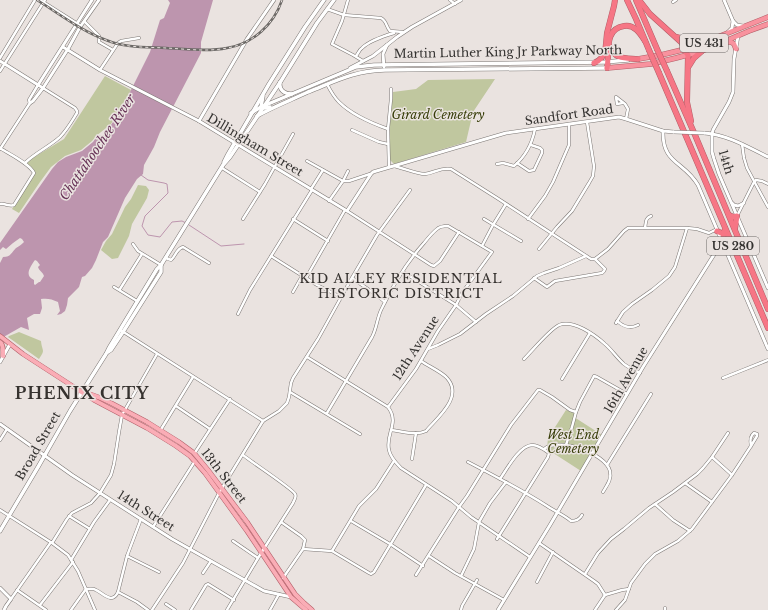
<svg xmlns="http://www.w3.org/2000/svg" width="768" height="610" font-family="'Libre Baskerville',serif">
	<style>
		.green { fill: #c0c79f }
		.water { fill: #bd95ae; fill-rule: evenodd }
		.lines { fill: none; stroke-linecap: round; stroke-linejoin: round }
		.stream { stroke: #bd95ae; stroke-width: 1 }
		.minor-casing { stroke: #7c7774; stroke-width: 3.5 }
		.tertiary-casing { stroke: #7c7774; stroke-width: 4 }
		.secondary-casing { stroke: #7c7774; stroke-width: 4.5 }
		.primary-casing { stroke: #b25e67; stroke-width: 5 }
		.trunk-casing { stroke: #b25e67; stroke-width: 5.5 }
		.motorway-casing { stroke: #b25e67; stroke-width: 6 }
		.minor { stroke: #fff; stroke-width: 2.5 }
		.tertiary { stroke: #fff; stroke-width: 3 }
		.secondary { stroke: #fff; stroke-width: 3.5 }
		.primary { stroke: #faadb6; stroke-width: 4 }
		.trunk { stroke: #f8929e; stroke-width: 4.5 }
		.motorway { stroke: #f67685; stroke-width: 5 }
		.rail-casing { stroke: #6b6865; stroke-width: 2.5 }
		.rail { stroke: #eae3e0; stroke-width: 1; stroke-dasharray: 3; stroke-linecap: butt }
		.tertiary-bridge-casing { stroke: #7c7774; stroke-width: 4; stroke-linecap: butt }
		.motorway-bridge-casing { stroke: #b25e67; stroke-width: 6; stroke-linecap: butt }
		.tertiary-bridge { stroke: #fff; stroke-width: 3 }
		.motorway-bridge { stroke: #f67685; stroke-width: 5 }
		.labels { text-anchor: middle; stroke-width: 3; stroke-linejoin: round; paint-order: stroke }
		.shield { fill: #eae3e0; stroke: #6b6765; stroke-width: 1 }
		.shield-label { font-size: 11px; font-weight: bold; fill: #343230 }
		.street-label { font-size: 12px; fill: #343230; stroke: #eae3e0 }
		.park-label { font-size: 12px; font-style: italic; fill: #363c07; stroke: #eae3e0 }
		.water-label { font-size: 13px; font-style: italic; fill: #683458; stroke: #eae3e0 }
		.neighbourhood-label { font-size: 13px; letter-spacing: 1px; fill: #36322f; stroke: #eae3e0 }
		.district-label { font-size: 16px; font-weight: bold; letter-spacing: 1px; fill: #36322f; stroke: #eae3e0 }
	</style>
	<rect width="100%" height="100%" fill="#eae3e0"/>
	<g class="green">
		<polygon points="105,76 131,90 111,124 96,136 92,141 81,150 65,156 51,167 40,182 19,213 12,209 35,173 26,162 64,139"/>
		<polygon points="495,79 473,112 466,142 394,164 390,160 389,143 390,123 393,92 416,89 428,80"/>
		<polygon points="138,185 146,186 149,190 147,198 132,224 129,236 118,258 112,259 101,250 106,241 112,234 125,207 131,199"/>
		<path d="M 19,332 L 41,341 C 42,352 46,349 39,359 L 8,337 L 9,336 Z"/>
		<polygon points="566,410 575,413 574,417 602,435 581,471 547,449 548,438"/>
	</g>
	<path class="water" d="M 168,0 L 213,0 L 201,42 L 201,53 L 160,132 L 154,147 L 144,165 L 143,174 L 137,179 L 125,198 L 108,237 L 103,242 L 96,260 L 92,268 L 85,276 L 82,277 L 79,287 L 68,298 L 67,305 L 65,311 L 61,314 L 57,315 L 60,311 L 58,302 C 52,299 47,298 41,299 L 42,308 L 40,314 L 34,314 L 27,318 L 29,330 L 21,327 L 0,339 L 0,263 L 3,257 C 11,257 11,253 16,248 C 19,246 21,245 24,242 L 22,239 L 20,238 L 13,243 L 6,249 L 3,247 L 0,250 L 0,243 L 52,169 L 58,162 L 66,157 L 82,151 L 93,142 L 98,135 L 101,136 L 108,134 L 110,131 L 111,125 L 122,108 L 150,52 L 160,20 L 164,18 L 170,3 ZM 35,260 L 37,261 L 40,265 L 38,267 C 39,271 43,272 44,276 L 40,282 L 39,282 L 35,285 L 34,284 L 34,280 C 24,276 30,267 35,260 Z"/>
	<g class="lines">
		<g class="stream">
			<polyline points="141,175 148,180 164,183 167,184 168,193 145,216 142,226 148,235 160,237 172,222 182,221 186,223"/>
			<polyline points="189,225 221,246 244,244"/>
		</g>
		<defs>
			<g id="minor">
				<polyline points="40,0 81,26"/>
				<polyline points="348,0 342,21 332,44 353,55 363,61"/>
				<polyline points="450,0 455,4"/>
				<polyline points="673,2 676,0"/>
				<path d="M 327,9 L 344,15 L 381,18 C 387,21 386,27 390,31 L 403,32"/>
				<polyline points="85,22 99,36 99,42 113,50"/>
				<path d="M 356,56 C 358,54 359,50 362,48 C 369,41 384,36 394,33"/>
				<polyline points="0,58 35,0"/>
				<path d="M 100,70 L 118,43 L 121,41 C 127,40 133,39 139,38"/>
				<polyline points="0,71 45,0"/>
				<path d="M 327,84 C 330,90 334,97 339,102 C 352,115 371,123 388,129"/>
				<polyline points="623,103 617,104 616,97 625,104 628,109 626,119"/>
				<polyline points="352,130 379,142 388,144"/>
				<polyline points="742,144 744,158 747,168 768,207"/>
				<path d="M 0,148 C 9,154 29,163 34,173 L 14,205 C 9,207 5,203 0,204"/>
				<polyline points="0,149 30,103 29,100 38,85"/>
				<polyline points="307,161 343,181 349,181 370,174"/>
				<path d="M 25,163 C 35,153 49,147 60,137 C 67,130 72,121 77,113 L 77,111 L 75,108 L 43,88"/>
				<polyline points="517,163 529,171 534,170 542,153 542,150 540,148 531,145"/>
				<path d="M 497,164 L 503,163 L 514,166 C 526,156 532,144 535,129"/>
				<path d="M 394,166 C 403,168 417,174 425,174 C 435,173 440,167 451,169 L 497,198 L 591,259 L 595,259 L 608,249 L 624,231 L 628,228 L 687,228 L 697,229 L 709,233 L 717,229"/>
				<polyline points="389,167 388,129 391,99 391,89"/>
				<polyline points="222,168 260,192"/>
				<polyline points="311,189 323,170"/>
				<polyline points="329,201 343,181 348,171"/>
				<polyline points="347,211 431,265 434,266 440,261 459,232"/>
				<polyline points="737,216 754,182 756,180 762,181 768,184"/>
				<polyline points="243,219 265,184 293,134"/>
				<polyline points="293,219 328,241"/>
				<polyline points="484,219 521,241"/>
				<polyline points="528,219 545,196 553,182 569,145 569,124"/>
				<path d="M 645,228 C 646,223 645,218 651,216"/>
				<polyline points="133,244 138,251 161,265"/>
				<polyline points="482,246 493,225 506,204"/>
				<polyline points="539,249 557,227 572,211 589,183 593,176 594,166 587,122"/>
				<polyline points="271,256 317,285 341,297"/>
				<path d="M 166,258 L 171,260 C 176,256 176,249 183,247 L 209,263"/>
				<polyline points="403,272 456,305 476,322"/>
				<polyline points="306,278 345,210"/>
				<polyline points="352,278 375,294 385,302"/>
				<polyline points="534,278 547,287 555,281 602,273 604,271 605,269 595,259"/>
				<polyline points="114,287 137,301"/>
				<polyline points="120,289 142,254"/>
				<polyline points="293,292 302,276"/>
				<polyline points="238,314 250,290 312,190"/>
				<path d="M 617,321 C 624,327 630,329 638,325"/>
				<polyline points="616,323 623,312 632,304 652,290 669,276 675,267 687,228"/>
				<polyline points="122,331 263,421"/>
				<polyline points="428,349 438,345 460,334 486,314 513,296 537,276 544,273 559,268 586,256"/>
				<path d="M 307,357 L 388,407 C 400,423 385,434 389,450 C 390,457 396,463 401,468 L 452,501 L 471,517 L 530,557"/>
				<path d="M 524,359 C 533,350 549,330 559,325 C 573,319 595,335 605,344 C 612,350 617,358 624,364 C 629,368 634,370 640,373"/>
				<polyline points="723,378 768,360"/>
				<polyline points="562,379 590,333"/>
				<polyline points="290,392 360,434"/>
				<polyline points="176,406 210,429"/>
				<path d="M 327,413 L 372,337 C 377,328 377,317 382,308 C 393,285 407,262 424,243 C 428,238 432,233 437,229 C 440,226 444,226 448,226 L 492,252 L 462,293 L 456,305 L 438,331 L 416,369 L 388,407"/>
				<path d="M 391,430 C 402,431 416,436 426,431 C 437,418 464,397 447,378 C 442,372 428,366 421,361"/>
				<polyline points="160,431 193,377"/>
				<path d="M 754,433 L 757,434 L 757,436 L 751,446 C 750,441 750,436 754,433 Z"/>
				<polyline points="0,440 7,429"/>
				<polyline points="566,445 572,427 576,412 580,402 593,378 594,376 597,377 627,394"/>
				<path d="M 544,449 C 559,437 605,453 610,471 C 612,479 607,485 603,492"/>
				<polyline points="194,454 230,399"/>
				<polyline points="712,457 732,475"/>
				<polyline points="412,459 416,433"/>
				<path d="M 468,462 C 495,476 522,490 547,506 C 556,512 564,515 571,521 C 576,521 580,519 582,515"/>
				<polyline points="607,465 651,394"/>
				<polyline points="685,483 712,502"/>
				<polyline points="655,504 673,520 690,531"/>
				<polyline points="0,510 52,543 68,555 78,571 95,610"/>
				<polyline points="69,516 90,529"/>
				<polyline points="351,521 390,544 423,566"/>
				<polyline points="281,522 301,536 305,540 303,549 283,578"/>
				<polyline points="153,527 195,461"/>
				<path d="M 497,539 L 548,457 L 549,453 C 545,450 538,445 532,445 C 519,446 507,469 500,479"/>
				<polyline points="233,541 258,558"/>
				<polyline points="52,543 67,519 72,513 91,503 100,493 111,475 114,464 119,432 122,415 157,354"/>
				<polyline points="539,543 594,581 598,584 605,595"/>
				<polyline points="303,549 332,551 369,573 371,574 374,572 426,485"/>
				<polyline points="332,551 359,506 376,489 394,461"/>
				<polyline points="127,556 159,572"/>
				<polyline points="429,556 455,573 504,600"/>
				<polyline points="71,560 94,522 110,500"/>
				<polyline points="203,573 211,561"/>
				<polyline points="585,574 598,553 611,539 624,529 649,508 673,492 697,474 703,468 712,457 728,433"/>
				<polyline points="416,575 459,507 467,496 511,425 538,390 540,390 552,397 570,410 576,412"/>
				<polyline points="461,576 474,549 479,522 490,503 506,482"/>
				<polyline points="537,582 553,552"/>
				<polyline points="17,590 46,610"/>
				<polyline points="118,592 137,602 148,610"/>
				<polyline points="605,595 622,590 629,589"/>
				<polyline points="11,599 51,542"/>
				<polyline points="166,604 175,610"/>
				<polyline points="40,605 73,562"/>
				<path d="M 71,610 L 86,589 C 89,589 93,588 96,590 C 103,593 112,605 118,592 L 127,556 L 141,519"/>
				<polyline points="152,610 183,563 219,493 263,421 279,411 287,403 289,397 291,383 293,378 318,339 349,283 377,235 410,190"/>
				<polyline points="191,610 206,585 208,584 234,600"/>
				<path d="M 227,610 L 258,558 L 293,503 C 294,500 297,497 295,494 C 293,489 250,461 243,455"/>
				<polyline points="270,610 279,594"/>
				<polyline points="461,610 462,606 477,580"/>
				<polyline points="595,610 605,595"/>
				<polyline points="616,610 625,600 631,583 645,564 655,554 678,541 692,529 732,475 751,446"/>
				<polyline points="665,610 665,608"/>
			</g>
			<g id="tertiary">
				<polyline points="724,0 733,21 737,25 743,26"/>
				<polyline points="728,32 732,28 733,21"/>
				<polyline points="738,36 734,59 733,92 729,102 713,130 712,134 712,152 714,159 719,174 768,288"/>
				<polyline points="63,47 100,70 199,121 347,211 371,174 373,172 506,133 619,117 626,119 663,131 674,132"/>
				<polyline points="0,61 43,88"/>
				<polyline points="384,67 383,54 387,45"/>
				<polyline points="350,68 373,56 397,37 412,27 461,0"/>
				<polyline points="38,85 92,0"/>
				<polyline points="30,103 33,101 43,88 68,49 80,27 99,0"/>
				<polyline points="199,121 247,39 274,0"/>
				<path d="M 663,131 C 662,164 684,161 698,185 L 768,349"/>
				<path d="M 704,133 C 728,135 746,146 768,157"/>
				<polyline points="732,203 734,205 738,206 744,203"/>
				<polyline points="716,252 722,250 727,253"/>
				<polyline points="0,362 10,344"/>
				<polyline points="0,424 72,475 172,539 264,591 291,597"/>
				<polyline points="0,588 11,599 6,606 4,610"/>
				<polyline points="498,610 550,525 643,367 722,242"/>
			</g>
			<g id="secondary">
				<path d="M 280,82 C 279,90 284,94 292,94"/>
				<polyline points="263,96 261,107 265,108 270,107"/>
				<polyline points="251,113 261,107 356,67 374,65 605,62 628,60"/>
				<path d="M 257,116 C 273,107 291,100 308,92 C 336,81 353,71 385,70 L 607,68"/>
				<polyline points="224,162 227,156 269,84 305,27 324,0"/>
				<polyline points="108,352 111,350 123,332 161,272 161,265"/>
				<polyline points="0,531 38,467 70,411 106,354 109,348 157,269 161,265 223,165 230,157 281,81 317,23 334,0"/>
			</g>
			<g id="primary">
				<polyline points="0,336 23,354 94,400 147,428 176,446 190,456 205,473 247,531 291,597 306,610"/>
				<path d="M 0,342 C 4,345 3,351 3,356"/>
				<polyline points="87,393 98,397 111,403 147,422 179,442 194,453 208,470 247,522 295,594 304,603 312,610"/>
			</g>
			<g id="trunk">
				<polyline points="725,42 731,42 734,44 736,49"/>
				<polyline points="638,59 661,55 690,48 768,17"/>
				<polyline points="607,68 651,64 676,58 702,51 749,31 768,24"/>
			</g>
			<g id="motorway">
				<polyline points="627,0 636,19 649,50"/>
				<polyline points="636,0 657,49"/>
				<polyline points="639,0 650,14 682,43 684,50 688,55 687,102 691,121"/>
				<path d="M 677,37 C 688,41 697,41 709,41"/>
				<path d="M 610,47 C 615,60 626,58 638,59"/>
				<polyline points="605,54 607,33 614,6 615,0"/>
				<path d="M 594,63 C 601,60 603,57 605,50"/>
				<polyline points="689,66 694,58 702,51"/>
				<path d="M 607,68 C 610,54 603,29 624,26 C 634,24 640,33 645,41"/>
				<polyline points="667,71 695,135 768,309"/>
				<polyline points="659,73 768,328"/>
				<polyline points="729,215 733,217 737,216 735,228"/>
				<polyline points="717,231 721,233 723,233 725,232"/>
				<polyline points="722,242 725,229"/>
			</g>
		</defs>
		<use href="#minor" class="minor-casing"/>
		<use href="#tertiary" class="tertiary-casing"/>
		<use href="#secondary" class="secondary-casing"/>
		<use href="#primary" class="primary-casing"/>
		<use href="#trunk" class="trunk-casing"/>
		<use href="#motorway" class="motorway-casing"/>
		<use href="#minor" class="minor"/>
		<use href="#tertiary" class="tertiary"/>
		<use href="#secondary" class="secondary"/>
		<use href="#primary" class="primary"/>
		<use href="#trunk" class="trunk"/>
		<use href="#motorway" class="motorway"/>
		<defs>
			<path id="rail" d="M 37,0 C 58,13 83,32 106,40 C 125,48 146,47 166,48 C 186,49 208,52 227,48 C 253,44 274,24 282,0"/>
		</defs>
		<use href="#rail" class="rail-casing"/>
		<use href="#rail" class="rail"/>
		<defs>
			<polyline id="tertiary-bridge" points="674,132 704,133"/>
			<g id="motorway-bridge">
				<polyline points="657,49 667,71"/>
				<polyline points="649,50 659,73"/>
			</g>
		</defs>
		<use href="#tertiary-bridge" class="tertiary-bridge-casing"/>
		<use href="#motorway-bridge" class="motorway-bridge-casing"/>
		<use href="#tertiary-bridge" class="tertiary-bridge"/>
		<use href="#motorway-bridge" class="motorway-bridge"/>
	</g>
	<g class="labels">
		<g class="shield">
			<rect x="680" y="34" width="48" height="18" rx="3"/>
			<rect x="707" y="237" width="52" height="18" rx="3"/>
		</g>
		<g class="shield-label">
			<text x="704" y="47">US 431</text>
			<text x="733" y="250">US 280</text>
		</g>
		<g class="street-label">
			<text transform="translate(508 52) rotate(-1)" y="4">Martin Luther King Jr Parkway North</text>
			<text transform="translate(569 115) rotate(-8)" y="4">Sandfort Road</text>
			<text transform="translate(255 145) rotate(31)" y="4">Dillingham Street</text>
			<text transform="translate(726 162) rotate(73)" y="4">14th</text>
			<text transform="translate(416 348) rotate(-57)" y="4">12th Avenue</text>
			<text transform="translate(626 380) rotate(-60)" y="4">16th Avenue</text>
			<text transform="translate(38 446) rotate(-60)" y="4">Broad Street</text>
			<text transform="translate(224 476) rotate(52)" y="4">13th Street</text>
			<text transform="translate(146 511) rotate(32)" y="4">14th Street</text>
		</g>
		<g class="park-label">
			<text x="438" y="119">Girard Cemetery</text>
			<text x="573" y="439">West End<tspan x="573" dy="14">Cemetery</tspan></text>
		</g>
		<g class="water-label">
			<text transform="translate(97 147) rotate(-56)" y="5">Chattahoochee River</text>
		</g>
		<g class="neighbourhood-label">
			<text x="401" y="283">KID ALLEY RESIDENTIAL<tspan x="401" dy="15">HISTORIC DISTRICT</tspan></text>
		</g>
		<g class="district-label">
			<text x="82" y="399">PHENIX CITY</text>
		</g>
	</g>
</svg>
